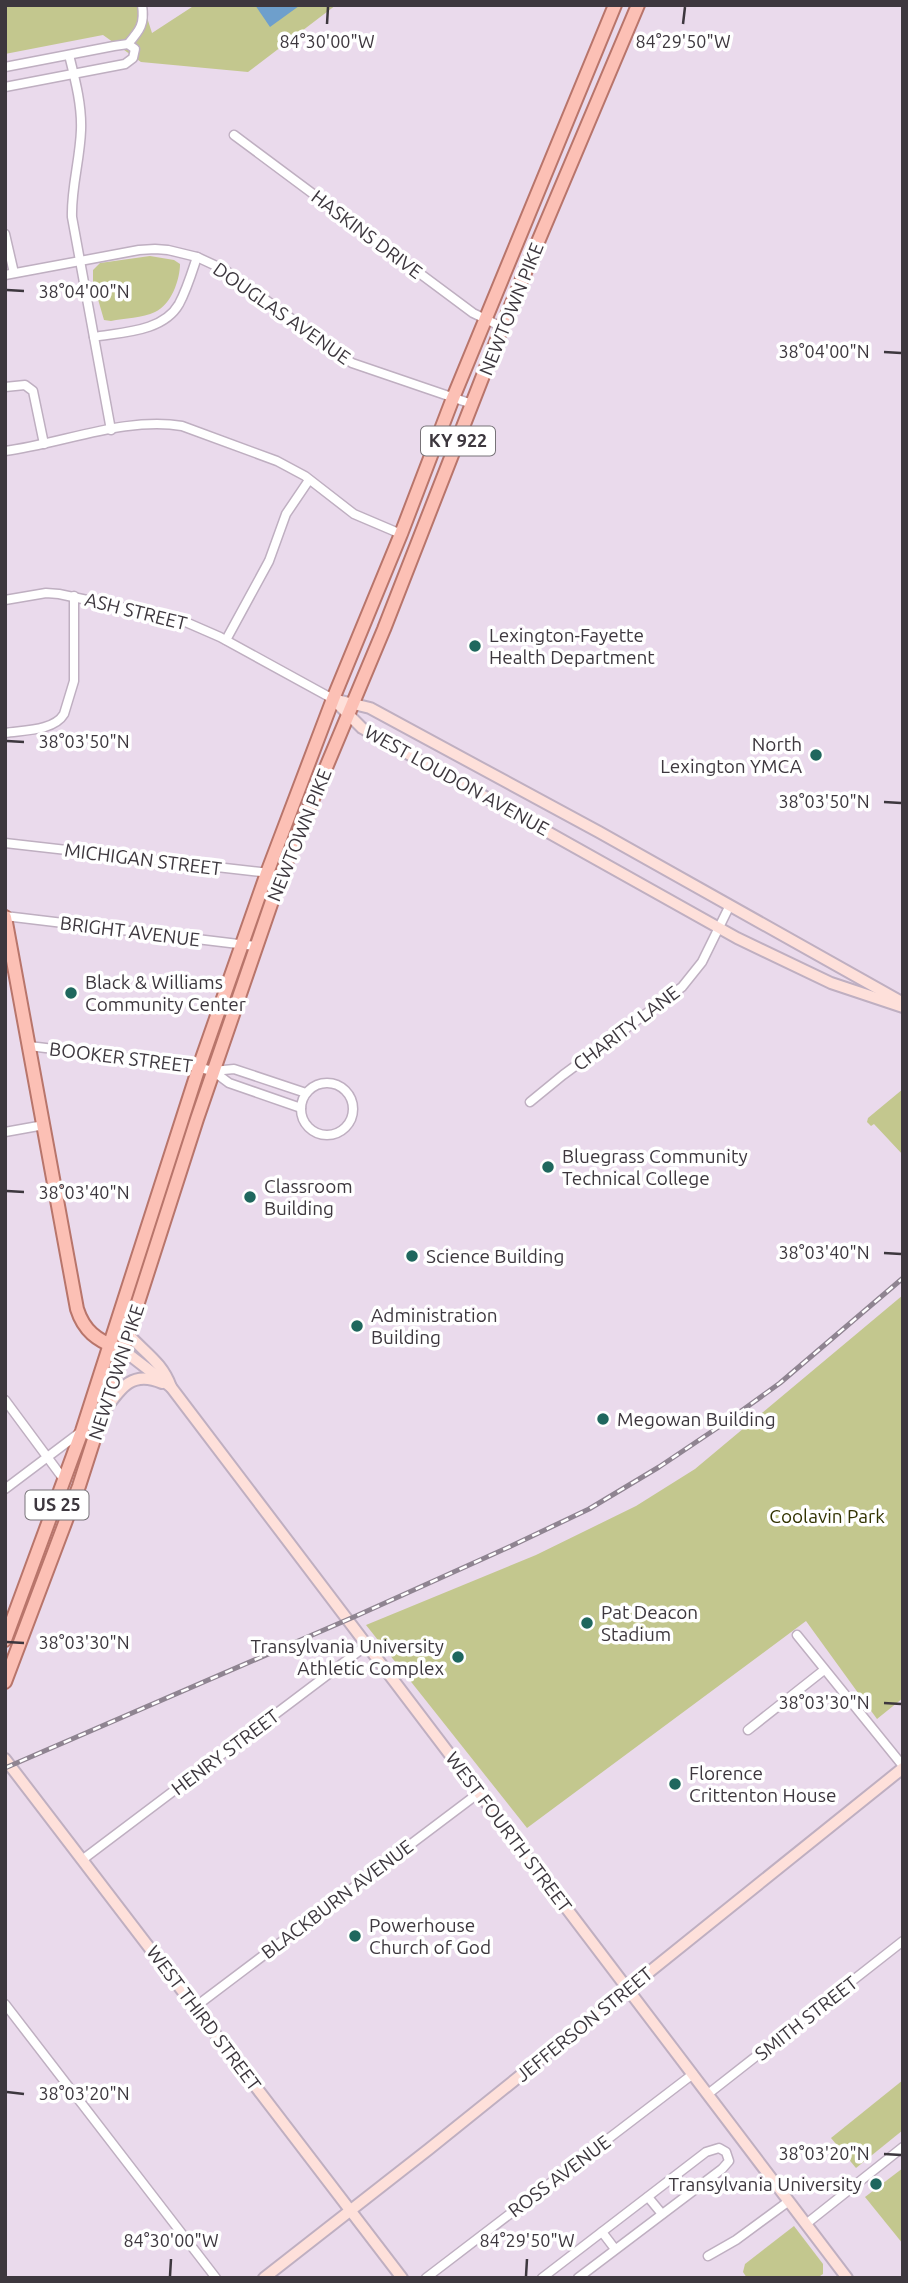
<svg xmlns="http://www.w3.org/2000/svg" width="908" height="2283" font-family="Ubuntu,sans-serif">
	<style>
		.green { fill: #c3c78e }
		.water { fill: #6e9fcc }
		.lines { fill: none; stroke-linecap: round; stroke-linejoin: round }
		.street-casing { stroke: #bfafc1; stroke-width: 11 }
		.secondary-casing { stroke: #bfafc1; stroke-width: 14 }
		.primary-casing { stroke: #b8756b; stroke-width: 16 }
		.street { stroke: #fff; stroke-width: 8 }
		.secondary { stroke: #fee0da; stroke-width: 10 }
		.primary { stroke: #fcc0b5; stroke-width: 12 }
		.rail-casing { stroke: #8f8491; stroke-width: 5 }
		.rail { stroke: #fff; stroke-width: 2.5; stroke-dasharray: 8; stroke-linecap: butt }
		.ticks { fill: none; stroke: #3d373e; stroke-width: 2.5 }
		.poi-dot { fill: #1f675e; stroke: #fff; stroke-width: 2.5 }
		.labels { text-anchor: middle; stroke-width: 7; stroke-linejoin: round; paint-order: stroke }
		.shield { fill: #fff; stroke: #777378; stroke-width: 2 }
		.shield-label { font-size: 18px; font-weight: bold; fill: #3d373e }
		.street-label { font-size: 19px; fill: #3d373e; stroke: #fff }
		.poi-label { font-size: 19px; fill: #3d373e; stroke: #fff; text-anchor: start }
		.park-label { font-size: 19px; fill: #313200; stroke: #fff }
		.ticks-label { font-size: 18px; text-anchor: middle; fill: #3d373e; stroke: #fff; stroke-width: 7; stroke-linejoin: round; paint-order: stroke }
	</style>
	<rect width="100%" height="100%" fill="#eadaec"/>
	<g class="green">
		<polygon points="5,5 143,5 152,33 195,5 336,5 248,72 141,62 103,35 5,54"/>
		<path d="M 150,256 L 174,260 L 180,264 C 180,280 171,305 155,312 C 143,318 124,318 111,321 L 104,320 L 93,282 L 93,270 L 100,263 Z"/>
		<polygon points="903,1089 903,1155 874,1124 871,1126 867,1122 868,1118"/>
		<polygon points="903,1295 903,1698 877,1719 806,1621 527,1828 366,1625 536,1555 636,1506 695,1469"/>
		<polygon points="903,2080 903,2130 856,2168 831,2138"/>
		<polygon points="903,2168 903,2244 865,2197"/>
		<polygon points="794,2226 823,2264 823,2274 817,2278 747,2278 743,2272 745,2264"/>
	</g>
	<polygon class="water" points="255,5 299,5 299,6 270,27"/>
	<g class="lines">
		<defs>
			<g id="street">
				<path d="M 128,44 C 140,30 145,24 142,5"/>
				<path d="M 69,55 C 75,79 82,105 81,130 C 80,160 71,188 72,217 L 111,430"/>
				<polyline points="5,67 114,46 128,44 135,49 133,58 125,64 5,87"/>
				<polyline points="234,135 473,313 502,327"/>
				<polyline points="5,234 14,273"/>
				<polyline points="5,275 139,250 155,249 168,250 197,257 225,270 352,363 472,404"/>
				<path d="M 94,337 C 122,332 163,332 179,304 C 187,289 192,272 197,257"/>
				<polyline points="5,387 25,385 33,391 44,444"/>
				<path d="M 5,451 C 61,444 127,416 182,426 L 277,461 L 305,476 L 354,514 L 401,534"/>
				<polyline points="5,600 46,593 59,594 181,620 220,637 333,699"/>
				<polyline points="226,640 269,561 286,514 309,480"/>
				<path d="M 5,733 C 23,730 54,731 64,714 L 74,681 L 74,596"/>
				<polyline points="5,843 270,873"/>
				<polyline points="5,916 255,946"/>
				<polyline points="29,1046 187,1065 213,1071 234,1069 306,1093"/>
				<polyline points="213,1071 229,1083 301,1108"/>
				<circle cx="327" cy="1109" r="26"/>
				<polyline points="530,1102 563,1075 682,987 702,962 730,905"/>
				<polyline points="5,1132 44,1125"/>
				<polyline points="5,1400 65,1481"/>
				<polyline points="5,1489 78,1434"/>
				<polyline points="797,1635 903,1766"/>
				<polyline points="748,1730 824,1670"/>
				<polyline points="82,1860 367,1645"/>
				<polyline points="5,2004 216,2278"/>
				<polyline points="195,2007 480,1792"/>
				<polyline points="708,2094 903,1941"/>
				<polyline points="648,2197 662,2214"/>
				<polyline points="806,2224 903,2147"/>
				<polyline points="602,2232 615,2249"/>
				<polyline points="708,2256 736,2240 789,2201"/>
				<polyline points="426,2278 693,2074"/>
				<polyline points="542,2278 706,2152 719,2148 726,2152 729,2161 722,2169 578,2278"/>
			</g>
			<g id="secondary">
				<polyline points="333,699 362,728 737,938 831,983 903,1007"/>
				<polyline points="333,699 370,708 599,832 900,1001"/>
				<path d="M 128,1334 C 145,1353 162,1362 171,1387"/>
				<polyline points="123,1350 171,1387 847,2278"/>
				<path d="M 105,1410 C 121,1387 133,1370 162,1383"/>
				<polyline points="5,1759 402,2278"/>
				<polyline points="264,2278 429,2149 903,1768"/>
			</g>
			<g id="primary">
				<path d="M 5,917 L 77,1309 C 84,1331 97,1340 117,1348"/>
				<polyline points="5,1640 82,1431 199,1067 267,873 333,699 401,534 453,398 615,5"/>
				<polyline points="5,1682 79,1486 197,1119 281,875 384,629 502,327 638,5"/>
			</g>
		</defs>
		<use href="#street" class="street-casing"/>
		<use href="#secondary" class="secondary-casing"/>
		<use href="#primary" class="primary-casing"/>
		<use href="#street" class="street"/>
		<use href="#secondary" class="secondary"/>
		<use href="#primary" class="primary"/>
		<defs>
			<polyline id="rail" points="5,1768 356,1616 509,1547 589,1509 659,1467 726,1422 780,1383 903,1278"/>
		</defs>
		<use href="#rail" class="rail-casing"/>
		<use href="#rail" class="rail"/>
	</g>
	<path class="ticks" d="M 327,24 L 328,7M 683,24 L 685,7M 7,290 L 24,291M 884,352 L 901,353M 7,741 L 24,742M 884,802 L 901,803M 7,1191 L 24,1192M 884,1253 L 901,1254M 7,1642 L 24,1643M 884,1703 L 901,1704M 7,2092 L 24,2094M 884,2154 L 901,2155M 170,2276 L 171,2259M 526,2276 L 527,2259"/>
	<g class="poi-dot">
		<circle cx="475" cy="646" r="7"/>
		<circle cx="816" cy="755" r="7"/>
		<circle cx="71" cy="993" r="7"/>
		<circle cx="548" cy="1167" r="7"/>
		<circle cx="250" cy="1197" r="7"/>
		<circle cx="412" cy="1256" r="7"/>
		<circle cx="357" cy="1326" r="7"/>
		<circle cx="603" cy="1419" r="7"/>
		<circle cx="587" cy="1623" r="7"/>
		<circle cx="458" cy="1657" r="7"/>
		<circle cx="675" cy="1784" r="7"/>
		<circle cx="355" cy="1936" r="7"/>
		<circle cx="876" cy="2184" r="7"/>
	</g>
	<g class="labels">
		<g class="shield">
			<rect x="421" y="426.5" width="74" height="29" rx="5"/>
			<rect x="25.5" y="1490.5" width="63" height="29" rx="5"/>
		</g>
		<g class="shield-label">
			<text x="458" y="447">KY 922</text>
			<text x="57" y="1511">US 25</text>
		</g>
		<g class="street-label">
			<text transform="translate(367 234) rotate(37)" y="7">HASKINS DRIVE</text>
			<text transform="translate(511 309) rotate(-68)" y="7">NEWTOWN PIKE</text>
			<text transform="translate(282 313) rotate(35)" y="7">DOUGLAS AVENUE</text>
			<text transform="translate(136 611) rotate(14)" y="7">ASH STREET</text>
			<text transform="translate(457 780) rotate(29)" y="7">WEST LOUDON AVENUE</text>
			<text transform="translate(299 835) rotate(-68)" y="7">NEWTOWN PIKE</text>
			<text transform="translate(143 859) rotate(7)" y="7">MICHIGAN STREET</text>
			<text transform="translate(130 931) rotate(7)" y="7">BRIGHT AVENUE</text>
			<text transform="translate(626 1028) rotate(-37)" y="7">CHARITY LANE</text>
			<text transform="translate(121 1057) rotate(7)" y="7">BOOKER STREET</text>
			<text transform="translate(116 1372) rotate(-72)" y="7">NEWTOWN PIKE</text>
			<text transform="translate(225 1752) rotate(-37)" y="7">HENRY STREET</text>
			<text transform="translate(509 1832) rotate(53)" y="7">WEST FOURTH STREET</text>
			<text transform="translate(337 1899) rotate(-37)" y="7">BLACKBURN AVENUE</text>
			<text transform="translate(204 2018) rotate(53)" y="7">WEST THIRD STREET</text>
			<text transform="translate(806 2018) rotate(-38)" y="7">SMITH STREET</text>
			<text transform="translate(584 2024) rotate(-39)" y="7">JEFFERSON STREET</text>
			<text transform="translate(559 2176) rotate(-37)" y="7">ROSS AVENUE</text>
		</g>
		<g class="poi-label">
			<text x="489" y="642">Lexington-Fayette<tspan x="489" dy="22">Health Department</tspan></text>
			<text x="802" y="751" text-anchor="end">North<tspan x="802" dy="22">Lexington YMCA</tspan></text>
			<text x="85" y="989">Black &amp; Williams<tspan x="85" dy="22">Community Center</tspan></text>
			<text x="562" y="1163">Bluegrass Community<tspan x="562" dy="22">Technical College</tspan></text>
			<text x="264" y="1193">Classroom<tspan x="264" dy="22">Building</tspan></text>
			<text x="426" y="1263">Science Building</text>
			<text x="371" y="1322">Administration<tspan x="371" dy="22">Building</tspan></text>
			<text x="617" y="1426">Megowan Building</text>
			<text x="601" y="1619">Pat Deacon<tspan x="601" dy="22">Stadium</tspan></text>
			<text x="444" y="1653" text-anchor="end">Transylvania University<tspan x="444" dy="22">Athletic Complex</tspan></text>
			<text x="689" y="1780">Florence<tspan x="689" dy="22">Crittenton House</tspan></text>
			<text x="369" y="1932">Powerhouse<tspan x="369" dy="22">Church of God</tspan></text>
			<text x="862" y="2191" text-anchor="end">Transylvania University</text>
		</g>
		<g class="park-label">
			<text x="827" y="1523">Coolavin Park</text>
		</g>
	</g>
	<g class="ticks-label">
		<text x="327" y="48">84°30'00"W</text>
		<text x="683" y="48">84°29'50"W</text>
		<text x="84" y="298">38°04'00"N</text>
		<text x="824" y="358">38°04'00"N</text>
		<text x="84" y="748">38°03'50"N</text>
		<text x="824" y="808">38°03'50"N</text>
		<text x="84" y="1199">38°03'40"N</text>
		<text x="824" y="1259">38°03'40"N</text>
		<text x="84" y="1649">38°03'30"N</text>
		<text x="824" y="1709">38°03'30"N</text>
		<text x="84" y="2100">38°03'20"N</text>
		<text x="824" y="2160">38°03'20"N</text>
		<text x="171" y="2247">84°30'00"W</text>
		<text x="527" y="2247">84°29'50"W</text>
	</g>
	<rect width="908" height="2283" fill="none" stroke="#3d373e" stroke-width="14"/>
</svg>
